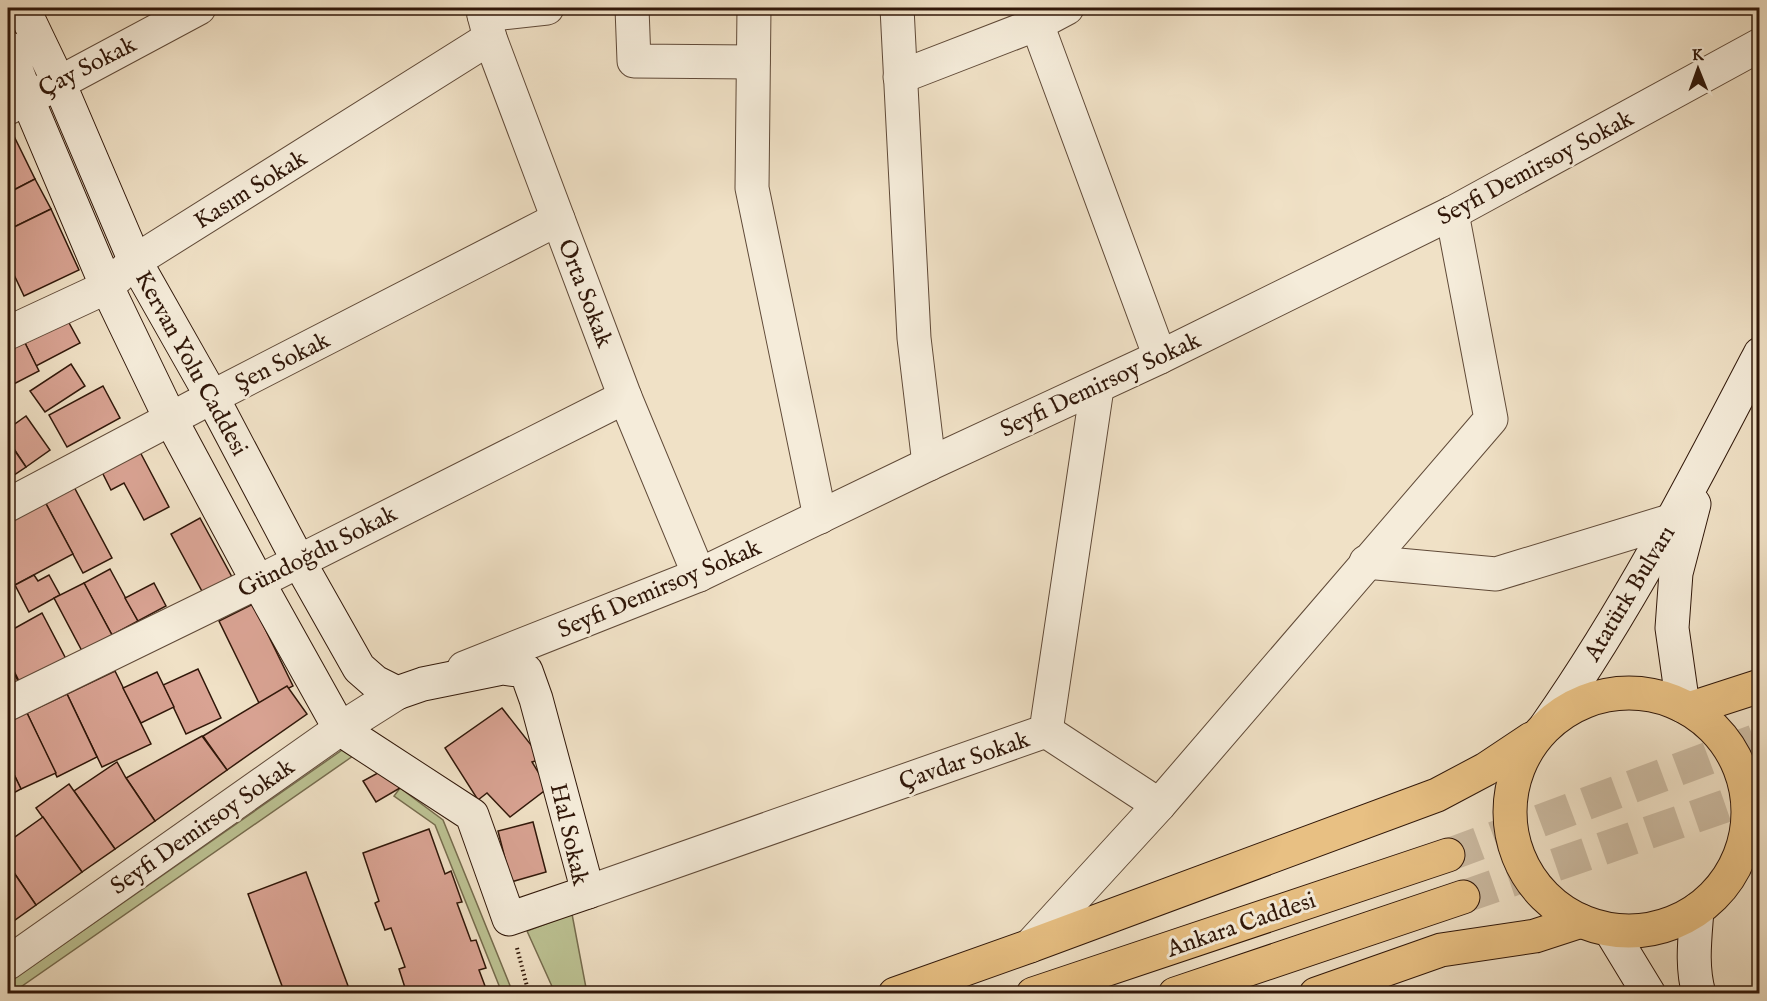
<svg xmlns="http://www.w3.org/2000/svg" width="1767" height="1001" font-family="'IM FELL English',serif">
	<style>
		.green { fill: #bcc293; stroke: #766c4e; stroke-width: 1.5 }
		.building { fill: #d9a393; stroke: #301709; stroke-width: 1.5 }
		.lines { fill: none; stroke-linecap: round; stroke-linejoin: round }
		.trunk-tunnel { stroke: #cab9a0; stroke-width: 33; stroke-dasharray: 33 16; stroke-linecap: butt }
		.minor-casing { stroke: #604a38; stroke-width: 35 }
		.tertiary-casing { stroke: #604a38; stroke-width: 35 }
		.secondary-casing { stroke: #301709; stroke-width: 35 }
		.trunk-casing { stroke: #301709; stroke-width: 35 }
		.path { stroke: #301709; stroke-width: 4; stroke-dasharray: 1.5 3; stroke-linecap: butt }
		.minor { stroke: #f5ecda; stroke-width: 33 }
		.tertiary { stroke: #f5ecda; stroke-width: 33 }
		.secondary { stroke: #f5ecda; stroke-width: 33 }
		.trunk { stroke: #e8c083; stroke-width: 33 }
		.labels { text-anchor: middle; stroke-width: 6; stroke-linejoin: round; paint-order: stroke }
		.street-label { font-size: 24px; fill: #301709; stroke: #f5ecda }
	</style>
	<rect width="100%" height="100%" fill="#f0e1c6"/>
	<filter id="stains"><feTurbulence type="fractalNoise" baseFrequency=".00333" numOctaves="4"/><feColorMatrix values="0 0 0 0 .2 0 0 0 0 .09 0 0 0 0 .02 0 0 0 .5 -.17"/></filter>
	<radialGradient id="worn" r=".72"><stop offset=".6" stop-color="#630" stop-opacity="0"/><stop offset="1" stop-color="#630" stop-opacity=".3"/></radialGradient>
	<g class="green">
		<polygon points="345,748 353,756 12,993 8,993 8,983"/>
		<polygon points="400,788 443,820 513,993 502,993 435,825 394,796"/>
		<polygon points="572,914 587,993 555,993 527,931"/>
	</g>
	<g class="building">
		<polygon points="8,124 35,179 8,193"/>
		<polygon points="35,179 51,209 8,230 8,193"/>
		<polygon points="51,209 79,270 24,296 8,262 8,230"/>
		<polygon points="68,321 80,343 36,366 25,343"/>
		<polygon points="25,343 39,371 8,387 8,350"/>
		<polygon points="71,364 85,386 45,412 30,391"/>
		<polygon points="103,386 120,418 67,447 49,415"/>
		<polygon points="26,416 50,450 26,467 8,440 8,429"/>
		<polygon points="13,448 26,467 8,479 8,452"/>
		<polygon points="139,450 169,507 144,520 124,483 111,490 101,470"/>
		<polygon points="73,485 112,558 83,573 44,500"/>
		<polygon points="44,500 73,554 15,585 8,571 8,520"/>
		<polygon points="200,518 232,577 203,593 171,534"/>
		<polygon points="110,569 138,621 112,635 84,583"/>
		<polygon points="34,575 38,581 49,575 60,595 29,612 15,585"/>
		<polygon points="84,583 112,635 82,651 54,598"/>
		<polygon points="154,583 166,606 138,621 125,598"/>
		<polygon points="253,604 293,686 259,703 219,621"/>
		<polygon points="42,613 66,659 20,683 8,659 8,632"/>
		<polygon points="8,661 19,683 8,689"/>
		<polygon points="198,669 221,718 186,734 163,685"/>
		<polygon points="115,671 151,744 102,767 67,694"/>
		<polygon points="157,672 174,707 141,723 123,688"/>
		<polygon points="287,686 307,714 227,770 203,736"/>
		<polygon points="67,694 97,757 57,777 27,713"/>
		<polygon points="502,708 542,759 532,762 548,788 510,817 487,793 478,800 445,748"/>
		<polygon points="27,713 56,773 21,789 8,762 8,722"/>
		<polygon points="202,736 227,770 155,821 126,778"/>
		<polygon points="8,762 21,789 8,796"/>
		<polygon points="117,762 126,778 155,821 115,849 74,791"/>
		<polygon points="387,768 400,788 376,802 363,781"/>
		<polygon points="69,784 115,849 82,872 36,808"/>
		<polygon points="43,817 82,872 36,905 8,864 8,842"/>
		<polygon points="533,822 546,872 511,882 498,831"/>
		<polygon points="429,829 445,874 451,871 462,902 457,903 471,941 476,940 486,968 479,970 488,994 407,994 399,969 405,967 391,928 385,930 375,903 379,901 363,853"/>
		<polygon points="8,864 36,905 8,925"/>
		<polygon points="306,872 351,994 285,994 248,894"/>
	</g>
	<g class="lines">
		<g class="trunk-tunnel">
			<polyline points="1448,855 1760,739"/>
			<polyline points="1463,897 1760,794"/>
		</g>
		<defs>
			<g id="minor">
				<polyline points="484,8 484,15 490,38 625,397 699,575"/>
				<polyline points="632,8 634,61 753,62"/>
				<polyline points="754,8 752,188 820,517"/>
				<polyline points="897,8 914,338 929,464"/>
				<polyline points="1038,8 1037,24 1160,357"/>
				<polyline points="484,15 547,8"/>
				<polyline points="900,77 1037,24 1067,8"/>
				<polyline points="8,108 59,83 199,8"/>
				<polyline points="8,333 107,287 135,261 490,38"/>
				<polyline points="8,505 212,397 558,219"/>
				<polyline points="1366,562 1496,574 1673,520"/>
				<polyline points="8,704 258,582 625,397"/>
				<polyline points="1046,731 1159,805"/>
				<polyline points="588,892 1046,731 1097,388"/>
				<polyline points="1030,946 1159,805 1491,419 1452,213"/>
			</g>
			<g id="tertiary">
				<polyline points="464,668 699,575 929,464 1160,357 1452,213 1760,45"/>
				<polyline points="8,963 340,729 397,693"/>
			</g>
			<g id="secondary">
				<polyline points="8,48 27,98 107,287 171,420 258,582 340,729 472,815 509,919 588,892 536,699 526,671 502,668 423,684 397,693 375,682 359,668 298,560 212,397 135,261 59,83 23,8"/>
				<polyline points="1683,706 1672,628 1676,573 1694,504"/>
				<path d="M 1546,726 C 1628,609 1694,481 1760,354"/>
				<path d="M 1697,910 C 1695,938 1691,966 1699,994"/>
				<polyline points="1610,930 1649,994"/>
			</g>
			<g id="trunk">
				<circle cx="1629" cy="812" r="119"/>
				<polyline points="1689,709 1760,686"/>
				<polyline points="895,994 1030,946 1437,795 1486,769 1531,739"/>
				<polyline points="1033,994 1448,855"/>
				<polyline points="1175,994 1463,897"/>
				<polyline points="1316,994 1441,950 1535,936 1581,921"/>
			</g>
		</defs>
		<use href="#minor" class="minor-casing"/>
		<use href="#tertiary" class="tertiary-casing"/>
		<use href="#secondary" class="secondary-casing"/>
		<use href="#trunk" class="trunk-casing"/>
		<polyline class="path" points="517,948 529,994"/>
		<use href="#minor" class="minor"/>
		<use href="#tertiary" class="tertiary"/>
		<use href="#secondary" class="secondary"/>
		<use href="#trunk" class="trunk"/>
	</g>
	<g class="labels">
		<g class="street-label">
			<text transform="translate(87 66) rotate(-27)" y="8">Çay Sokak</text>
			<text transform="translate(1535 167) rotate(-28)" y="8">Seyfi Demirsoy Sokak</text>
			<text transform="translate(250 189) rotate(-32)" y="8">Kasım Sokak</text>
			<text transform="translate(586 293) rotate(69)" y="8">Orta Sokak</text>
			<text transform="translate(282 361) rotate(-27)" y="8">Şen Sokak</text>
			<text transform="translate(192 363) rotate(61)" y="8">Kervan Yolu Caddesi</text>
			<text transform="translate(1100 384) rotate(-25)" y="8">Seyfi Demirsoy Sokak</text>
			<text transform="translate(317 551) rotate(-27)" y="8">Gündoğdu Sokak</text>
			<text transform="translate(659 588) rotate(-23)" y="8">Seyfi Demirsoy Sokak</text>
			<text transform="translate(1629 593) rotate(-59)" y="8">Atatürk Bulvarı</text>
			<text transform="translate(964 760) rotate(-19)" y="8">Çavdar Sokak</text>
			<text transform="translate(202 826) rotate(-35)" y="8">Seyfi Demirsoy Sokak</text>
			<text transform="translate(570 834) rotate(77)" y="8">Hal Sokak</text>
			<text transform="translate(1241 924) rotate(-19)" y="8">Ankara Caddesi</text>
		</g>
	</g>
	<rect width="1767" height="1001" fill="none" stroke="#f0e1c6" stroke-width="30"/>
	<rect x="9" y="9" width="1749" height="983" fill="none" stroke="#301709" stroke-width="3"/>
	<rect x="15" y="15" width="1737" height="971" fill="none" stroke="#301709" stroke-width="1.5"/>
	<g transform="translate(1698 69) rotate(359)" stroke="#f5ecda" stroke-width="4.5" paint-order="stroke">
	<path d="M0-4.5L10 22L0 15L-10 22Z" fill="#301709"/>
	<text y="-9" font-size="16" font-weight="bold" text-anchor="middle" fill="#301709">K</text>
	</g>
	<rect width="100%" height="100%" filter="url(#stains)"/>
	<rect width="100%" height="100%" fill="url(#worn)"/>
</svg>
